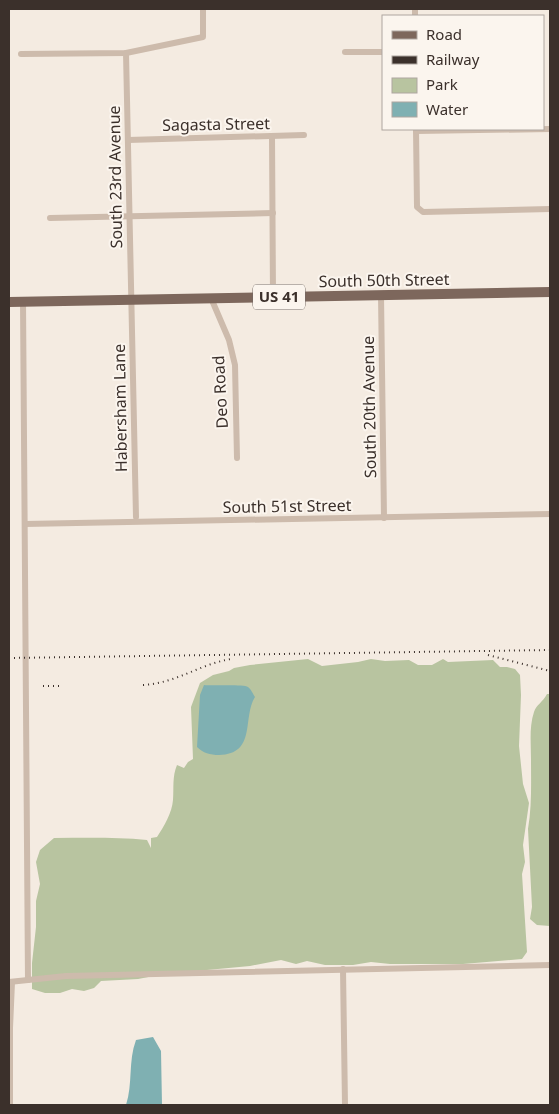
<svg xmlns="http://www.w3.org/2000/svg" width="559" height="1114" font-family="'Noto Sans',sans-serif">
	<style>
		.green { fill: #b8c4a0 }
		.water { fill: #7fb0b2 }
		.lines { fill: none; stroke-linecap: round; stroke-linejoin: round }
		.minor { stroke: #cdbbac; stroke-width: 6 }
		.primary { stroke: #7d675c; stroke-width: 10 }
		.rail { stroke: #3b302b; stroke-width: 2; stroke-dasharray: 1 4; stroke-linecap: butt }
		.labels { text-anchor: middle; stroke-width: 4; stroke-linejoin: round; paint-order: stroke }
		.shield { fill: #fbf5ee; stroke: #756b66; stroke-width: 1 }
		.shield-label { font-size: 15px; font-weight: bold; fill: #3b302b }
		.street-label { font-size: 16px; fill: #3b302b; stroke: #fbf5ee }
	</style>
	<rect width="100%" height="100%" fill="#f4ebe1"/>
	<g class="green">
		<path d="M 308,659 L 322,666 L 358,662 L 371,659 L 385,661 L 409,660 L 418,665 L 432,665 L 443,659 L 448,662 L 493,660 L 500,667 L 507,667 L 515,669 L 520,675 L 521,695 L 519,746 L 523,784 L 529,803 L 523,845 L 525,862 L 522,874 L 527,952 L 522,959 L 463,964 L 390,964 L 371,962 L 353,965 L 325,965 L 307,961 L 296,964 L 281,960 L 250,966 L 164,974 L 138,979 L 101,981 L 94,988 L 84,991 L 72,989 L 60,993 L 45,993 L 32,989 L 32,963 L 36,927 L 36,901 L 40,884 L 36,862 L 40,850 L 54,838 C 85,838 116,837 147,840 L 151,848 L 151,838 L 157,837 C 164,826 172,813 173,800 C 174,788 172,777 177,765 L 184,768 L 188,762 L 193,759 L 191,707 L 200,683 L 213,675 L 229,671 L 234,668 L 250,665 Z"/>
		<path d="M 547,694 L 550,694 L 550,926 L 537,925 L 530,919 L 532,907 L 528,829 C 532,806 531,782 531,759 C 531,744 529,727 534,712 C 536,705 543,702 547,694 Z"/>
	</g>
	<g class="water">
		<path d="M 204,685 C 213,686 244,684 248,687 C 251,689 253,694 255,697 C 242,718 257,754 219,755 C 210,755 203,753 197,747 L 200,695 Z"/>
		<path d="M 153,1037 L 161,1051 L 162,1105 L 126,1105 C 133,1084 128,1061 136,1040 Z"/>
	</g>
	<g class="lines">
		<g class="minor">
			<polyline points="415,9 415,16"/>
			<polyline points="345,52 383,52"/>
			<polyline points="126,53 136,517"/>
			<polyline points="21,54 126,53 203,37 203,9"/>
			<polyline points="416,129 417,207 423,212 550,209"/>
			<polyline points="416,131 550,129"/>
			<polyline points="272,136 273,297"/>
			<polyline points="128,140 304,135"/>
			<polyline points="50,218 273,213"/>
			<polyline points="381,295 384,518"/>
			<polyline points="211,298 229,340 235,365 237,458"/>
			<polyline points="23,301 28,980"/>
			<polyline points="25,524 550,514"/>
			<polyline points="343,969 345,1105"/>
			<polyline points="9,982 66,976 550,965"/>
			<polyline points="10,1105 10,1028 12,982"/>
		</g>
		<polyline class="primary" points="9,302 550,292"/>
		<g class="rail">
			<polyline points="488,655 550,671"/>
			<polyline points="9,658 550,650"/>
			<path d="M 143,685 C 177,683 200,664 231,659"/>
			<polyline points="43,686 59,686"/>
		</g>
	</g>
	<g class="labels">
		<rect class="shield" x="253" y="284.5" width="52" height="25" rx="4"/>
		<g class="shield-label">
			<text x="279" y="302">US 41</text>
		</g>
		<g class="street-label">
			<text transform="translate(216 124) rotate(-1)" y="6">Sagasta Street</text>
			<text transform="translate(115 177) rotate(-91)" y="6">South 23rd Avenue</text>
			<text transform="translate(384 280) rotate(-1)" y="6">South 50th Street</text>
			<text transform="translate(220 392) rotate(-93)" y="6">Deo Road</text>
			<text transform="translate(369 407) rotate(-91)" y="6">South 20th Avenue</text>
			<text transform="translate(120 408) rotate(-91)" y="6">Habersham Lane</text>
			<text transform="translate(287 506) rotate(-1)" y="6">South 51st Street</text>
		</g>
	</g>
	<rect width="559" height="1114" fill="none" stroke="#3b302b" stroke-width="20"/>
	<rect x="382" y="15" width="162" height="115" fill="#fbf5ee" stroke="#aea6a0"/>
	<rect x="392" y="31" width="25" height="8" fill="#7d675c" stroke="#aea6a0"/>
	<text x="426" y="40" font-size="15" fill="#3b302b">Road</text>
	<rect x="392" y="56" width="25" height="8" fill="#3b302b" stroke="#aea6a0"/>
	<text x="426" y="65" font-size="15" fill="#3b302b">Railway</text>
	<rect x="392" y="78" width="25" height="15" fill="#b8c4a0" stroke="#aea6a0"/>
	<text x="426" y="90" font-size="15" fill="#3b302b">Park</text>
	<rect x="392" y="102" width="25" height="15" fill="#7fb0b2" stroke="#aea6a0"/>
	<text x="426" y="115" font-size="15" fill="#3b302b">Water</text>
</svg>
